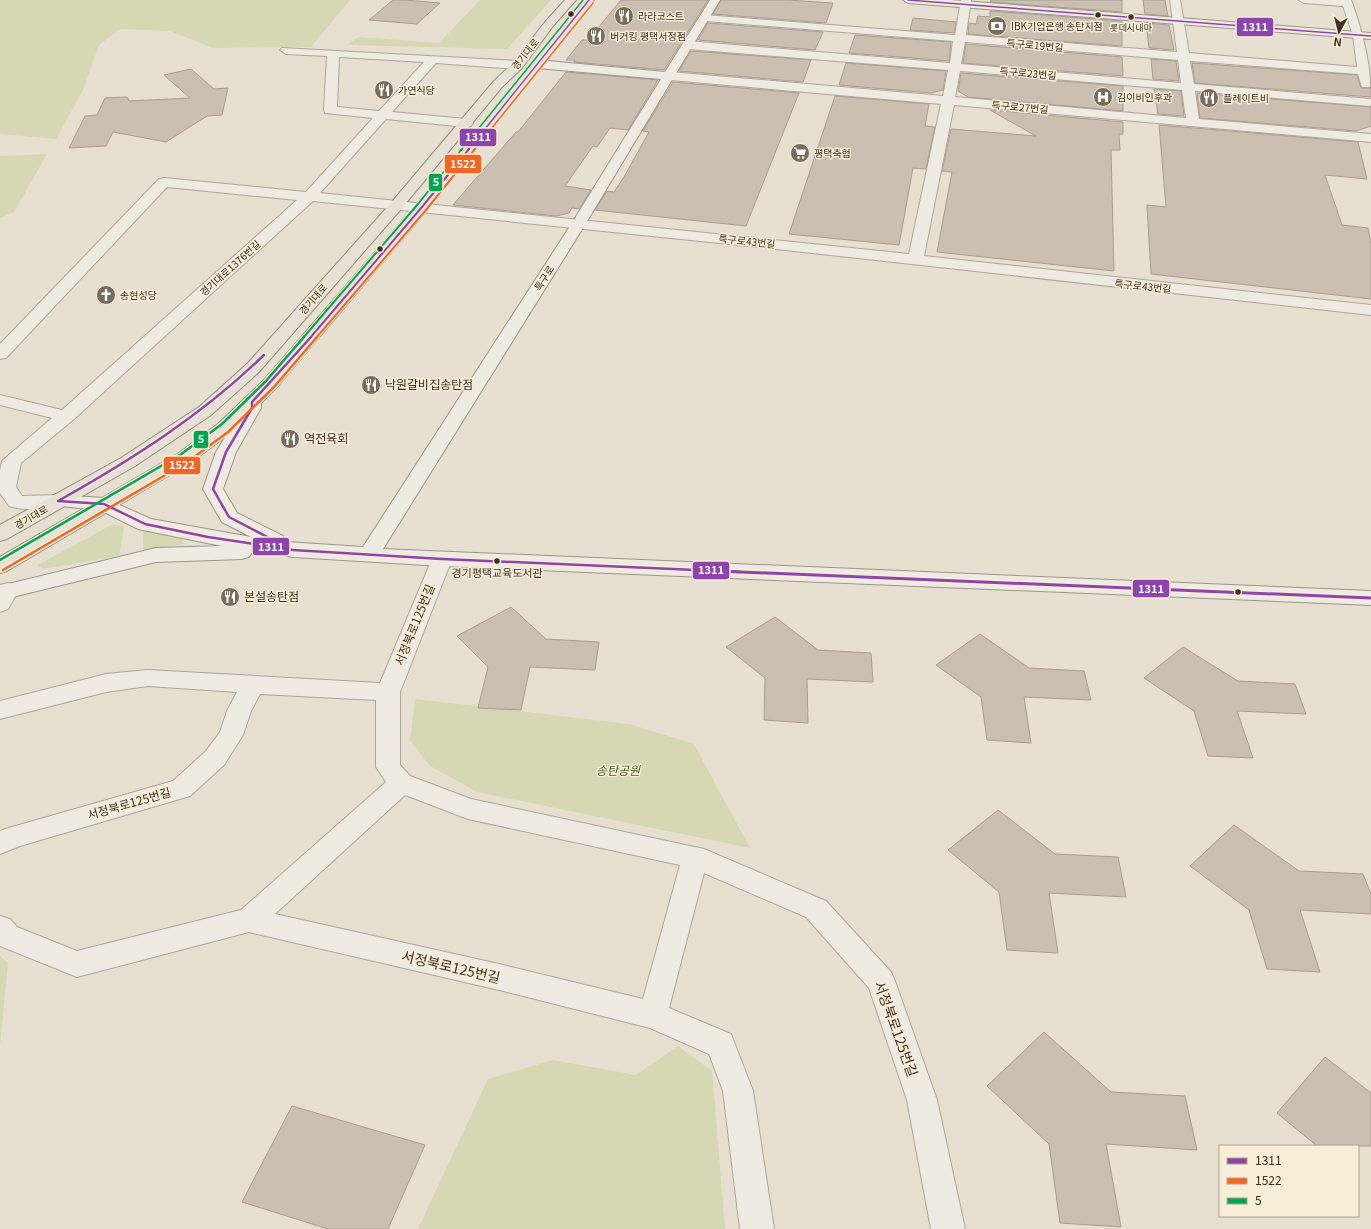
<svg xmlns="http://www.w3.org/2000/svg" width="1371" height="1229" font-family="Georgia,'Noto Sans KR',serif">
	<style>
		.green { fill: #d6d7b3 }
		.building { fill: #cbbfb2; stroke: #a89c90 }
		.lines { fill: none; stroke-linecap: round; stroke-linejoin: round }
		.street-casing { stroke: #ada599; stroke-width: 2 }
		.secondary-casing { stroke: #9c958a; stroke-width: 2 }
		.primary-casing { stroke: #928b80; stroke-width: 2 }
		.street { fill: #efebe3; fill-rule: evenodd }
		.secondary { fill: #efebe3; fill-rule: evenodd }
		.primary { fill: #e6e1d4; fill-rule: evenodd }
		.bus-1-far3-casing { stroke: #f7eed8; stroke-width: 3 }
		.bus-1-far2-casing { stroke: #f7eed8; stroke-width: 4 }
		.bus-1-far1-casing { stroke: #f7eed8; stroke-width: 5 }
		.bus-1-casing { stroke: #f7eed8; stroke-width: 6 }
		.bus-2-far2-casing { stroke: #f7eed8; stroke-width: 3 }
		.bus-2-far1-casing { stroke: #f7eed8; stroke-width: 4 }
		.bus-2-casing { stroke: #f7eed8; stroke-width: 5 }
		.bus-3-far2-casing { stroke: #f7eed8; stroke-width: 3 }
		.bus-3-far1-casing { stroke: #f7eed8; stroke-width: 4 }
		.bus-3-casing { stroke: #f7eed8; stroke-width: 5 }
		.bus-1-far3 { stroke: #8e44ad; stroke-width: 1.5 }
		.bus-1-far2 { stroke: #8e44ad; stroke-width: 2 }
		.bus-1-far1 { stroke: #8e44ad; stroke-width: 2.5 }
		.bus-1 { stroke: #8e44ad; stroke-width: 3 }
		.bus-2-far2 { stroke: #f26522; stroke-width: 1.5 }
		.bus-2-far1 { stroke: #f26522; stroke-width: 2 }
		.bus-2 { stroke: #f26522; stroke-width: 2.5 }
		.bus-3-far2 { stroke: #00a651; stroke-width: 1.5 }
		.bus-3-far1 { stroke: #00a651; stroke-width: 2 }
		.bus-3 { stroke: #00a651; stroke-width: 2.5 }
		.bus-dot { fill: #3d2e20; stroke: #f7eed8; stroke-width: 1.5 }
		.labels { text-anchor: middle; stroke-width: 3; stroke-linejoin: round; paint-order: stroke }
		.far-bus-label { font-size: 9px; fill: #3d2e20; stroke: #f7eed8 }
		.far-poi-label { font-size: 10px; fill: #3d2e20; stroke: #f7eed8; text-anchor: start }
		.far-street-label { font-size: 10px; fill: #3d2e20; stroke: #f7eed8 }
		.bus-label { font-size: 11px; fill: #3d2e20; stroke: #f7eed8 }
		.poi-label { font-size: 12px; fill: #3d2e20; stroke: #f7eed8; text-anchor: start }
		.street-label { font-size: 12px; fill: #3d2e20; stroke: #f7eed8 }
		.park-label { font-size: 12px; font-style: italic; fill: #4d5a26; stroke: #f7eed8 }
		.near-street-label { font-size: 14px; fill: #3d2e20; stroke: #f7eed8 }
		.line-badge { stroke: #f7eed8; stroke-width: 1.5 }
		.badge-label { font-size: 11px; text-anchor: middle; font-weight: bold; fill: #fff }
	</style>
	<rect width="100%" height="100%" fill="#e7e0d1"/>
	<g class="green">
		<polygon points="0,0 350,0 311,47 213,48 170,31 120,29 99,45 82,92 56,139 0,134"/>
		<polygon points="480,0 551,0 507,49 346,45 359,37 439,43"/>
		<polygon points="47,154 14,212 0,218 0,156"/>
		<polygon points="113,524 124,526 119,556 43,569 38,565"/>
		<polygon points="143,531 182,539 184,544 143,551"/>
		<polygon points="415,699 629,724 694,744 750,848 477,792 430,766 410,741"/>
		<polygon points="0,956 8,963 0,1046"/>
		<polygon points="678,1046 712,1071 725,1229 418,1229 488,1079 553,1060 636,1075"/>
	</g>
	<g class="building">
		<polygon points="393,0 405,0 440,3 417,24 369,20"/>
		<polygon points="621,0 708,0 664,70 574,62 575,60 566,60 582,40 588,40"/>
		<polygon points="721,0 788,0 833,3 826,23 713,14"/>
		<polygon points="991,0 1122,0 1122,12 990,2"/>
		<polygon points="1143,0 1165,0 1168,16 1145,14"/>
		<polygon points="990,11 1122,21 1122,46 968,34 969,23 976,24 978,16 990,17"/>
		<polygon points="913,18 956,22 954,33 910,30"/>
		<polygon points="708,23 823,32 815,50 698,40"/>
		<polygon points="1146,23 1169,25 1174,50 1149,48"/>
		<polygon points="855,35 951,42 949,61 849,53"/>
		<polygon points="966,44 1122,57 1123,76 963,63"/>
		<polygon points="691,51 811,60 803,82 679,71"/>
		<polygon points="1151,59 1176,61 1179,81 1153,79"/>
		<polygon points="846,63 946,71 943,90 931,93 839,85"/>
		<polygon points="1192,63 1357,75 1361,88 1371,88 1371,97 1195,83"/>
		<polygon points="191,69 214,89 228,88 222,115 207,116 166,142 113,132 106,146 69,148 85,116 97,115 105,98 127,97 129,101 190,98 164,75"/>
		<polygon points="566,72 658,80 628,130 610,128 597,147 593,146 565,186 591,190 579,209 572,208 569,213 556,216 453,205 516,132 518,132"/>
		<polygon points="961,73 1123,86 1123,111 968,97 958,91"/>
		<polygon points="673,82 799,93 746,226 595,210 607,191 614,192 624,177 649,132 643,131"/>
		<polygon points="1154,89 1181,91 1184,116 1158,114"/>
		<polygon points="1197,93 1371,107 1371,126 1356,131 1200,118"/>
		<polygon points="835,96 929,104 925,126 935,127 926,169 913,168 899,245 789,234"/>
		<polygon points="990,110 1123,122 1123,134 1119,134 1120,150 1111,150 1114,271 937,252 952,172 942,171 951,129 1036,136"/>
		<polygon points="1159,125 1358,142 1367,179 1325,175 1342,225 1368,228 1371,245 1371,299 1151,274 1147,205 1166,207"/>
		<polygon points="511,607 546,639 599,642 595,670 530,667 521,710 478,708 488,667 457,636"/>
		<polygon points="775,617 818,650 871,653 873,682 807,679 808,723 764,720 765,678 726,647"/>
		<polygon points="980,634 1029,668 1084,671 1091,700 1024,697 1031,743 987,740 981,697 936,665"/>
		<polygon points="1183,647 1238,681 1295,684 1306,714 1237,711 1253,758 1208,756 1194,711 1144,678"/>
		<polygon points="998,810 1055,854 1118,857 1126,897 1049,893 1058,953 1007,950 999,892 948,850"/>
		<polygon points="1234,825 1299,871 1363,874 1371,894 1371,914 1300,910 1320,972 1267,969 1249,910 1190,866"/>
		<polygon points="1044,1032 1111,1092 1185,1096 1197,1150 1106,1144 1121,1227 1060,1223 1049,1144 987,1086"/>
		<polygon points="1325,1057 1371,1093 1371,1146 1317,1146 1277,1113"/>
		<polygon points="292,1106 425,1145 388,1229 328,1229 242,1202"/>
	</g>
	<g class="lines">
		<defs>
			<g id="street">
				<path d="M 961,0 L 971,0 L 966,35 L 1177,52 L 1170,0 L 1180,0 L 1189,53 L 1357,67 L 1353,35 L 1343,6 L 1304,3 L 1299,0 L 1351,0 C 1360,23 1371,64 1370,87 L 1362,87 L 1358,74 L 1190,61 L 1194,84 L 1371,99 L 1371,105 L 1369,106 L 1195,91 L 1199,119 L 1371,134 L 1371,142 L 954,105 L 924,256 L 1371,305 L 1371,315 L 758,247 L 313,201 L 73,420 L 21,463 L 16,487 L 22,496 L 58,495 L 65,497 L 68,501 L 65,505 C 49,510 25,511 9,506 L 0,493 L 0,471 L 2,461 L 52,418 L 0,405 L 0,395 L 62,410 L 297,200 L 167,187 L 6,358 L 0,359 L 0,344 L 159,179 L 164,178 L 306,192 L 373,118 L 325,113 L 324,110 L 327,56 L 286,54 L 280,50 L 282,48 L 518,61 L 524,65 L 518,69 L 436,63 L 392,112 L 466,119 L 471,120 L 473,123 L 471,126 L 466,127 L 386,119 L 320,193 L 909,254 L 941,104 L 670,80 L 664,76 L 670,72 L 943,96 L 948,70 L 688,49 L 682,45 L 688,41 L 950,63 L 953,41 L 705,21 L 699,18 L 705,15 L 955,35 ZM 965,42 L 1178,60 L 1181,83 L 961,64 ZM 339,57 L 424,62 L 379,111 L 337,107 ZM 960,71 L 1182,90 L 1186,118 L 955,97 Z"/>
				<path d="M 442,552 L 449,554 L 452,559 L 400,692 L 400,765 L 410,776 L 471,799 L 704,849 L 826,901 L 891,972 L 895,981 L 937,1100 L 965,1229 L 931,1229 L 907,1100 L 869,988 L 806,917 L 704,873 L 669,1008 L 731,1034 L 753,1091 L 774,1229 L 740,1229 L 723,1091 L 709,1054 L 650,1028 L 499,990 L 249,932 L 77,977 L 0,946 L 0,916 L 10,919 L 17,927 L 77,951 L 241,910 L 386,782 L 376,767 L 376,700 L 260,694 L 251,711 L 243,735 L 224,765 L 190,796 L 20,846 L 0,854 L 0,831 L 5,829 L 173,781 L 206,751 L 220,732 L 227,711 L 237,692 L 148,686 L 106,692 L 0,719 L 0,701 L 106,674 L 148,670 L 380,683 L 432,559 L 435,554 ZM 405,795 L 468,819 L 680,865 L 643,999 L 499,964 L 275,914 Z"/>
				<polygon points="8,583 16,585 19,590 8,609 0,612 0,585"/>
			</g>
			<g id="secondary">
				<polygon points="710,0 720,0 586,223 383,549 1371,591 1371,605 442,566 293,557 251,550 252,552 249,557 242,559 156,562 0,600 0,586 156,548 222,546 138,529 100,510 51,505 48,501 51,497 58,495 104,498 151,519 251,537 222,522 203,489 216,452 243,408 243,402 246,398 252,397 258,398 261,402 261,408 236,452 223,489 237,513 283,536 286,542 363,547 572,223 661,79 537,68 531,64 537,60 665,72"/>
				<polygon points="903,0 950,0 1371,33 1371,39 908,3"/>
			</g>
			<g id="primary">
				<polygon points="565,0 576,0 553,26 522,68 502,87 401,209 259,372 211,415 135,466 7,539 0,541 0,525 121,458 199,407 247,364 391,203 494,81 514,62 545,22"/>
				<polygon points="583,0 594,0 427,210 276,388 232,432 190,463 7,571 0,573 0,557 176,455 218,424 264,380 417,204"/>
			</g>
		</defs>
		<use href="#street" class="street-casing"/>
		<use href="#secondary" class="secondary-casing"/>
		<use href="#primary" class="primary-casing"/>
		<use href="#street" class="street"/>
		<use href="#secondary" class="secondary"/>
		<use href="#primary" class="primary"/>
		<defs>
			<g id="bus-1-far3">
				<polyline points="908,0 1371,36"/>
				<polyline points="468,150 589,0"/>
			</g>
			<polyline id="bus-1-far2" points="310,338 422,207 469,149"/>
			<g id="bus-1-far1">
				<polyline points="58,501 104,504 145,524 208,537 293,550 442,559 741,572"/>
				<path d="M 58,501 C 133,459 202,415 264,355"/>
				<polyline points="277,542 229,517 213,489 226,452 252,408 252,402 311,337"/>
			</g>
			<polyline id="bus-1" points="717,571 1371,598"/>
			<polyline id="bus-2-far2" points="474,150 593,3"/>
			<polyline id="bus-2-far1" points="316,338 426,210 475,149"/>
			<polyline id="bus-2" points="3,570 186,463 228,432 274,387 317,337"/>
			<polyline id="bus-3-far2" points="461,150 583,0"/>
			<polyline id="bus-3-far1" points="303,338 418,204 462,149"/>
			<polyline id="bus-3" points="0,560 180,455 222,424 266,381 304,337"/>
		</defs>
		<use href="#bus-1-far3" class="bus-1-far3-casing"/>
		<use href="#bus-1-far2" class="bus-1-far2-casing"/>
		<use href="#bus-1-far1" class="bus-1-far1-casing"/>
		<use href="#bus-1" class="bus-1-casing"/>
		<use href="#bus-2-far2" class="bus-2-far2-casing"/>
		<use href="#bus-2-far1" class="bus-2-far1-casing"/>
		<use href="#bus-2" class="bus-2-casing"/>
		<use href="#bus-3-far2" class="bus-3-far2-casing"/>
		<use href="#bus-3-far1" class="bus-3-far1-casing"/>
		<use href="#bus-3" class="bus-3-casing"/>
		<use href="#bus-1-far3" class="bus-1-far3"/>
		<use href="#bus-1-far2" class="bus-1-far2"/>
		<use href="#bus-1-far1" class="bus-1-far1"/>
		<use href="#bus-1" class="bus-1"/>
		<use href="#bus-2-far2" class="bus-2-far2"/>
		<use href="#bus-2-far1" class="bus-2-far1"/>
		<use href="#bus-2" class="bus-2"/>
		<use href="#bus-3-far2" class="bus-3-far2"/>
		<use href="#bus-3-far1" class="bus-3-far1"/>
		<use href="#bus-3" class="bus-3"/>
	</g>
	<defs>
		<symbol id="restaurant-disc" viewBox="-11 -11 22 22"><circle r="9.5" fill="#786c5e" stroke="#f7eed8"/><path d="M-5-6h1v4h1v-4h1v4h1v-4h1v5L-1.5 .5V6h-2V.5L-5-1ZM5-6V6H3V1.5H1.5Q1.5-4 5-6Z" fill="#fff"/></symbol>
		<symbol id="bank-disc" viewBox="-11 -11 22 22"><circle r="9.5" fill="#786c5e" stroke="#f7eed8"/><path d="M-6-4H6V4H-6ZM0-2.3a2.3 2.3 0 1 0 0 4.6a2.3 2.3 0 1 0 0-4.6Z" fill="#fff"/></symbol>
		<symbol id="hospital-disc" viewBox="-11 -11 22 22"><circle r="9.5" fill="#786c5e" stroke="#f7eed8"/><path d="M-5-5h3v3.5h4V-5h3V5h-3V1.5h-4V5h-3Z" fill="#fff"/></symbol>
		<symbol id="supermarket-disc" viewBox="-11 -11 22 22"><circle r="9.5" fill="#786c5e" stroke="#f7eed8"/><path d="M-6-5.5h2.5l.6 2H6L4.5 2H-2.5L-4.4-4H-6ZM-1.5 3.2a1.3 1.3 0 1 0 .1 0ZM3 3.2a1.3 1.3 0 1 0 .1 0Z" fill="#fff"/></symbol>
		<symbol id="church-disc" viewBox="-11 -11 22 22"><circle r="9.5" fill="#786c5e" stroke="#f7eed8"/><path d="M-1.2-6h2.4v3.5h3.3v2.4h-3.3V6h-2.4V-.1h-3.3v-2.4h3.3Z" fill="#fff"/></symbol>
	</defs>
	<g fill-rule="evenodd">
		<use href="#restaurant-disc" x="613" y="5" width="22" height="22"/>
		<use href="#bank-disc" x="986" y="15" width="22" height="22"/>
		<use href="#restaurant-disc" x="585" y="25" width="22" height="22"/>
		<use href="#restaurant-disc" x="373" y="79" width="22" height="22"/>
		<use href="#hospital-disc" x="1092" y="86" width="22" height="22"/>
		<use href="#restaurant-disc" x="1198" y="87" width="22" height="22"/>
		<use href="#supermarket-disc" x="789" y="142" width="22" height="22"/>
		<use href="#church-disc" x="95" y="284" width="22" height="22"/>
		<use href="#restaurant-disc" x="360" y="374" width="22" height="22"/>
		<use href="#restaurant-disc" x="279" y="428" width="22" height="22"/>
		<use href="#restaurant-disc" x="219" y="586" width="22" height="22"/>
	</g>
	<g class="bus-dot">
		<circle cx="571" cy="14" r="3.5"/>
		<circle cx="1098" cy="15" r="3.5"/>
		<circle cx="1131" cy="17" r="3.5"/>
		<circle cx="380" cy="249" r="3.5"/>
		<circle cx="497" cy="561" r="3.5"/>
		<circle cx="1238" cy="592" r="3.5"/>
	</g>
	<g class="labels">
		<g class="far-bus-label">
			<text x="1131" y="31">롯데시내마</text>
		</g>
		<g class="far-poi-label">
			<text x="638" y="20">라라코스트</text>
			<text x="1011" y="30">IBK기업은행 송탄지점</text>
			<text x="610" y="40">버거킹 평택서정점</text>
			<text x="398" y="94">가연식당</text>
			<text x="1117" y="101">김이비인후과</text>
			<text x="1223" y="102">플레이트비</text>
			<text x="814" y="157">평택축협</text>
			<text x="120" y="299">송현성당</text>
		</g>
		<g class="far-street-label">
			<text transform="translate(1035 45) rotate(5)" y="4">특구로19번길</text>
			<text transform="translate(525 54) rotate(-51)" y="4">경기대로</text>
			<text transform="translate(1028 73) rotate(5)" y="4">특구로23번길</text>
			<text transform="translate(1020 107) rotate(5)" y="4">특구로27번길</text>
			<text transform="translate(747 241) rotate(6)" y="4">특구로43번길</text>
			<text transform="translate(230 268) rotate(-42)" y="4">경기대로1376번길</text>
			<text transform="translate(544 278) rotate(-58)" y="4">특구로</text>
			<text transform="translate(1143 286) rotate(6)" y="4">특구로43번길</text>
			<text transform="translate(313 299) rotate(-49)" y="4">경기대로</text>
			<text transform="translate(31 517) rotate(-30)" y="4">경기대로</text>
		</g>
		<g class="bus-label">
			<text x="497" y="577">경기평택교육도서관</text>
		</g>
		<g class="poi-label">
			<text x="385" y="389">낙원갈비집송탄점</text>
			<text x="304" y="443">역전육회</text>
			<text x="244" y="601">본설송탄점</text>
		</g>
		<g class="street-label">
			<text transform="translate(415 625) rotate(-68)" y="4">서정북로125번길</text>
			<text transform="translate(129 804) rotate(-16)" y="4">서정북로125번길</text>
		</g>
		<g class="park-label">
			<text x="618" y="775">송탄공원</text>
		</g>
		<g class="near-street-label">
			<text transform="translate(451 967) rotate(13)" y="5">서정북로125번길</text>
			<text transform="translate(896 1029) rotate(70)" y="5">서정북로125번길</text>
		</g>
	</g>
	<g class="line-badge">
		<rect x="1236" y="17" width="38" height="20" rx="4" fill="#8e44ad"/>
		<rect x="459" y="128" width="38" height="19" rx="4" fill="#8e44ad"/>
		<rect x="444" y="154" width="38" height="20" rx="4" fill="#f26522"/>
		<rect x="428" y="173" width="15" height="19" rx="4" fill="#00a651"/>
		<rect x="193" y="430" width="16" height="19" rx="4" fill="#00a651"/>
		<rect x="163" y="456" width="38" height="19" rx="4" fill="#f26522"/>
		<rect x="252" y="537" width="38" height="19" rx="4" fill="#8e44ad"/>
		<rect x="692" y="561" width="38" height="19" rx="4" fill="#8e44ad"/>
		<rect x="1132" y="579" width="38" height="19" rx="4" fill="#8e44ad"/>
	</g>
	<g class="badge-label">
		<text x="1255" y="31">1311</text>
		<text x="478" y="141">1311</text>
		<text x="463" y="168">1522</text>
		<text x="436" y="186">5</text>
		<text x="201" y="443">5</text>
		<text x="182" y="469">1522</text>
		<text x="271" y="551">1311</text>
		<text x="711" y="574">1311</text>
		<text x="1151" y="593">1311</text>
	</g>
	<rect x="1219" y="1145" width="140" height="72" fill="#f7eed8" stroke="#ada18e"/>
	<rect x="1227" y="1158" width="20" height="6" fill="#8e44ad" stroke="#ada18e"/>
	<text x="1255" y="1165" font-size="12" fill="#3d2e20">1311</text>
	<rect x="1227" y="1178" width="20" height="6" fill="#f26522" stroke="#ada18e"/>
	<text x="1255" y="1185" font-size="12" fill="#3d2e20">1522</text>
	<rect x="1227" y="1198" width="20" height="6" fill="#00a651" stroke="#ada18e"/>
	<text x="1255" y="1205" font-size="12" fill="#3d2e20">5</text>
	<g transform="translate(1339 32) rotate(187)" stroke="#f7eed8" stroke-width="3" paint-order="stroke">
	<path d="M0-3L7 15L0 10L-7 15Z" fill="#3d2e20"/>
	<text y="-6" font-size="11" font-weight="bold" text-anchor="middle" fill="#3d2e20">N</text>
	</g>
</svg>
